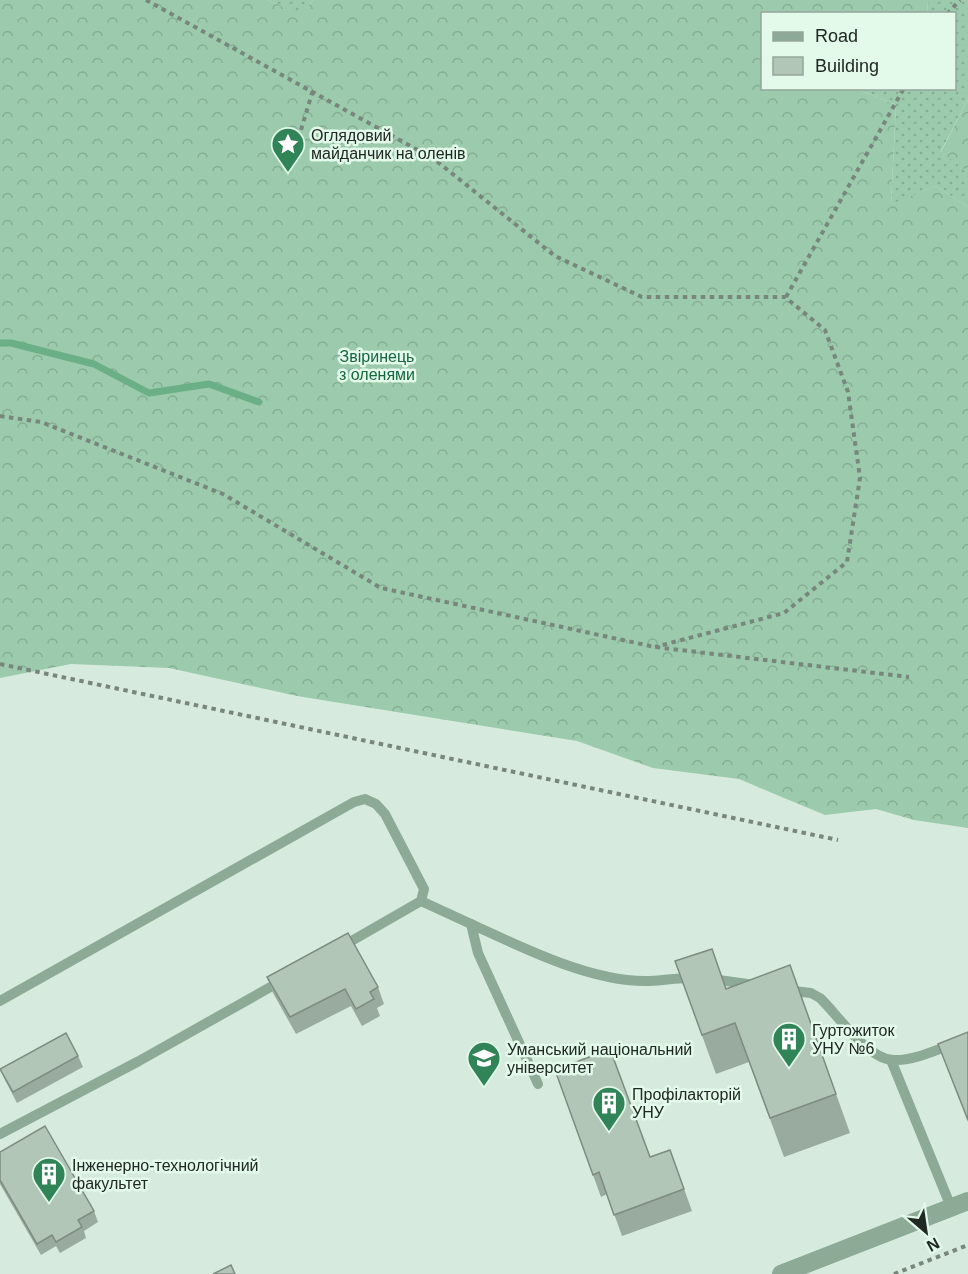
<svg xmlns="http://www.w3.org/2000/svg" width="968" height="1274" font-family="Arial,sans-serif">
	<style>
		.grass { fill: url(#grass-dots) }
		.forest { fill: url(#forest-crowns) }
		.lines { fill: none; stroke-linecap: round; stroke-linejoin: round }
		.stream { stroke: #6aaf85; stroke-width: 7 }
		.path { stroke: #78867d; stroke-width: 4; stroke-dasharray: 4.5 4.5; stroke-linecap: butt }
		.lane { stroke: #8daa96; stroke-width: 10 }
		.street { stroke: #8daa96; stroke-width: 18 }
		.wall { fill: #99aa9e }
		.building { fill: #b2c6b8; stroke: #7d8b81; stroke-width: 1.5 }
		.labels { text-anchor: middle; stroke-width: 5; stroke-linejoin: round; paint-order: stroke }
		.poi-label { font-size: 16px; fill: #202823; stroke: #e3f9ea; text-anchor: start }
		.park-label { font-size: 16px; fill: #16663e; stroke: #e3f9ea }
	</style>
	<defs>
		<pattern id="grass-dots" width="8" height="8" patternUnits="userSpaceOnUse" patternTransform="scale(1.5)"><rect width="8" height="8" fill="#9bcbac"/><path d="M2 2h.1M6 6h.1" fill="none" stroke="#85ae94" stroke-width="1.8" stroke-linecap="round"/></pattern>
		<pattern id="forest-crowns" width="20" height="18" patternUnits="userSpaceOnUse" patternTransform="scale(1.5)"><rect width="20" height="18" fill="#9bcbac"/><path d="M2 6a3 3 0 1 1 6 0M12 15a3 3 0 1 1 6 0" fill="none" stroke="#85ae94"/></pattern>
	</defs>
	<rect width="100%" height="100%" fill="#d6ebdd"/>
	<g class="grass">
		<polygon points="267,0 313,0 300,18 280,5"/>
		<polygon points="928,0 968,0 968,99 941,151 968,172 968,207 936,186 891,205 896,105 857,89 954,88 954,14 927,13"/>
	</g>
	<g class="forest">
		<polygon points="0,0 267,0 280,5 300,17 313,0 928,0 927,13 762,14 762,88 857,89 896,105 891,204 936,186 968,207 968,828 914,820 876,809 825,815 739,779 653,768 577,741 297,696 169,668 71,664 0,678"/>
		<polygon points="968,99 968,172 941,152"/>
	</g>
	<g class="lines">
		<polyline class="stream" points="0,343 11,343 94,364 149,393 209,384 259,402"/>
		<g class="path">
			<polyline points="146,0 434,159 555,256 642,297 785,297 825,330 848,392 860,478 847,562 784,613 655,647"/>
			<polyline points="947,14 960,0"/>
			<polyline points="288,173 313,90"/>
			<polyline points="786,297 904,88"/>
			<polyline points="0,416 41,422 223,494 381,588 655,647 909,677"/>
			<polyline points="0,664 838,840"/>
			<polyline points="894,1274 968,1245"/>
		</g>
		<g class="lane">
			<path d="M 471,924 C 521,947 589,981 645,981 C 662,981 678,977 695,978"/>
			<polyline points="341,947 421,901 471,924 478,953 538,1084"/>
			<polyline points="711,979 755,985"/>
			<path d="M 785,990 L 811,993 L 820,998 C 838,1015 867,1059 893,1060 C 917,1061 945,1046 968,1038"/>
			<polyline points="0,1001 354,802 365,799 376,804 385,814 424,889 421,901"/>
			<polyline points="891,1060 951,1207"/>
			<polyline points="0,1134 139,1061 283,980"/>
		</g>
		<polyline class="street" points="781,1274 968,1201"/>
	</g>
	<g class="wall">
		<polygon points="675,961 726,989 790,965 850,1133 784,1157 749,1062 716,1074"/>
		<polygon points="267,977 378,987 384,1004 377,1008 380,1016 362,1026 351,1006 296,1034 273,993"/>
		<polygon points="968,1032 968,1122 938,1044"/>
		<polygon points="78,1056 83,1067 17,1103 5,1080 0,1069"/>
		<polygon points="555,1070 650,1157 670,1150 692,1211 622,1236 607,1194 601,1197"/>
		<polygon points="0,1152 94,1211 98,1222 84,1231 86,1238 60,1253 56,1246 41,1255 0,1184"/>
	</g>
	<g class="building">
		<polygon points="348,933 378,987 370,992 374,999 356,1009 345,989 290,1017 267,977"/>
		<polygon points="712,949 726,989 790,965 836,1094 770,1118 735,1023 702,1035 675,961"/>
		<polygon points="968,1032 968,1120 938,1044"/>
		<polygon points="66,1033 78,1056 13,1092 0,1069"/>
		<polygon points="610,1049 650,1157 670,1150 684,1189 614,1215 599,1172 593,1175 555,1070"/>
		<polygon points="45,1126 94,1211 78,1220 82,1227 56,1242 52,1235 37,1244 0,1180 0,1152"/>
		<polygon points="231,1265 235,1274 213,1274"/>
	</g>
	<defs>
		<symbol id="sight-pin" viewBox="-11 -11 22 30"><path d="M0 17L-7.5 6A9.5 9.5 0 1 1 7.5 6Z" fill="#308457" stroke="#e3f9ea"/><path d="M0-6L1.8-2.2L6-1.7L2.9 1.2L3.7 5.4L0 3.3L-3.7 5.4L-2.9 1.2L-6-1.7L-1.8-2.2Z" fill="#fff"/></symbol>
		<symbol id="building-pin" viewBox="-11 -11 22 30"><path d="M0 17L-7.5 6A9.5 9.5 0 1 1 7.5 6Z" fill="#308457" stroke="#e3f9ea"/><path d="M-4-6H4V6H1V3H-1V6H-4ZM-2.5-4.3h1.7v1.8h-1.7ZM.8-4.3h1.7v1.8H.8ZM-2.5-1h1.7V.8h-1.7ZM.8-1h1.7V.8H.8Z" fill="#fff"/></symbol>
		<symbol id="university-pin" viewBox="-11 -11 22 30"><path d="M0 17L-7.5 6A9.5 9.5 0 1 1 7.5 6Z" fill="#308457" stroke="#e3f9ea"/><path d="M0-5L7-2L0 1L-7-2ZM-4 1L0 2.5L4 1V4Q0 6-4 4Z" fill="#fff"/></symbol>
	</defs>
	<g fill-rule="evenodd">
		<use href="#sight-pin" x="269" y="125" width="38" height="52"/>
		<use href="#building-pin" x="770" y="1020" width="38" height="52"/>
		<use href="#university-pin" x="465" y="1039" width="38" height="52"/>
		<use href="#building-pin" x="590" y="1084" width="38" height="52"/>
		<use href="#building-pin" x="30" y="1155" width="38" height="52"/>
	</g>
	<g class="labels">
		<g class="poi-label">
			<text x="311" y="141">Оглядовий<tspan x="311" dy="18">майданчик на оленів</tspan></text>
			<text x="812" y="1036">Гуртожиток<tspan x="812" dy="18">УНУ №6</tspan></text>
			<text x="507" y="1055">Уманський національний<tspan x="507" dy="18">університет</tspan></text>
			<text x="632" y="1100">Профілакторій<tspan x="632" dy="18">УНУ</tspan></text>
			<text x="72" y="1171">Інженерно-технологічний<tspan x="72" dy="18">факультет</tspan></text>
		</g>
		<g class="park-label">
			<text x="377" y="362">Звіринець<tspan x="377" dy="18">з оленями</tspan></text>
		</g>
	</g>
	<rect x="761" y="12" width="195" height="78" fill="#e3f9ea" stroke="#95a59a" stroke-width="1.5"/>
	<rect x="773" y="32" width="30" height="9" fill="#8daa96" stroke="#95a59a" stroke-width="1.5"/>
	<text x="815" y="42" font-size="18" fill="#202823">Road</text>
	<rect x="773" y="57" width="30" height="18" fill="#b2c6b8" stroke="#95a59a" stroke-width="1.5"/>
	<text x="815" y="72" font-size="18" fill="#202823">Building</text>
	<g transform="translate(926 1232) rotate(151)" stroke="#e3f9ea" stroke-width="4.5" paint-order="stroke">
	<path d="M0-4.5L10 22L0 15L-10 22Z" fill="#202823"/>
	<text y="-9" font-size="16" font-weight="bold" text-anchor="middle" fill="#202823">N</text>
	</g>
</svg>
